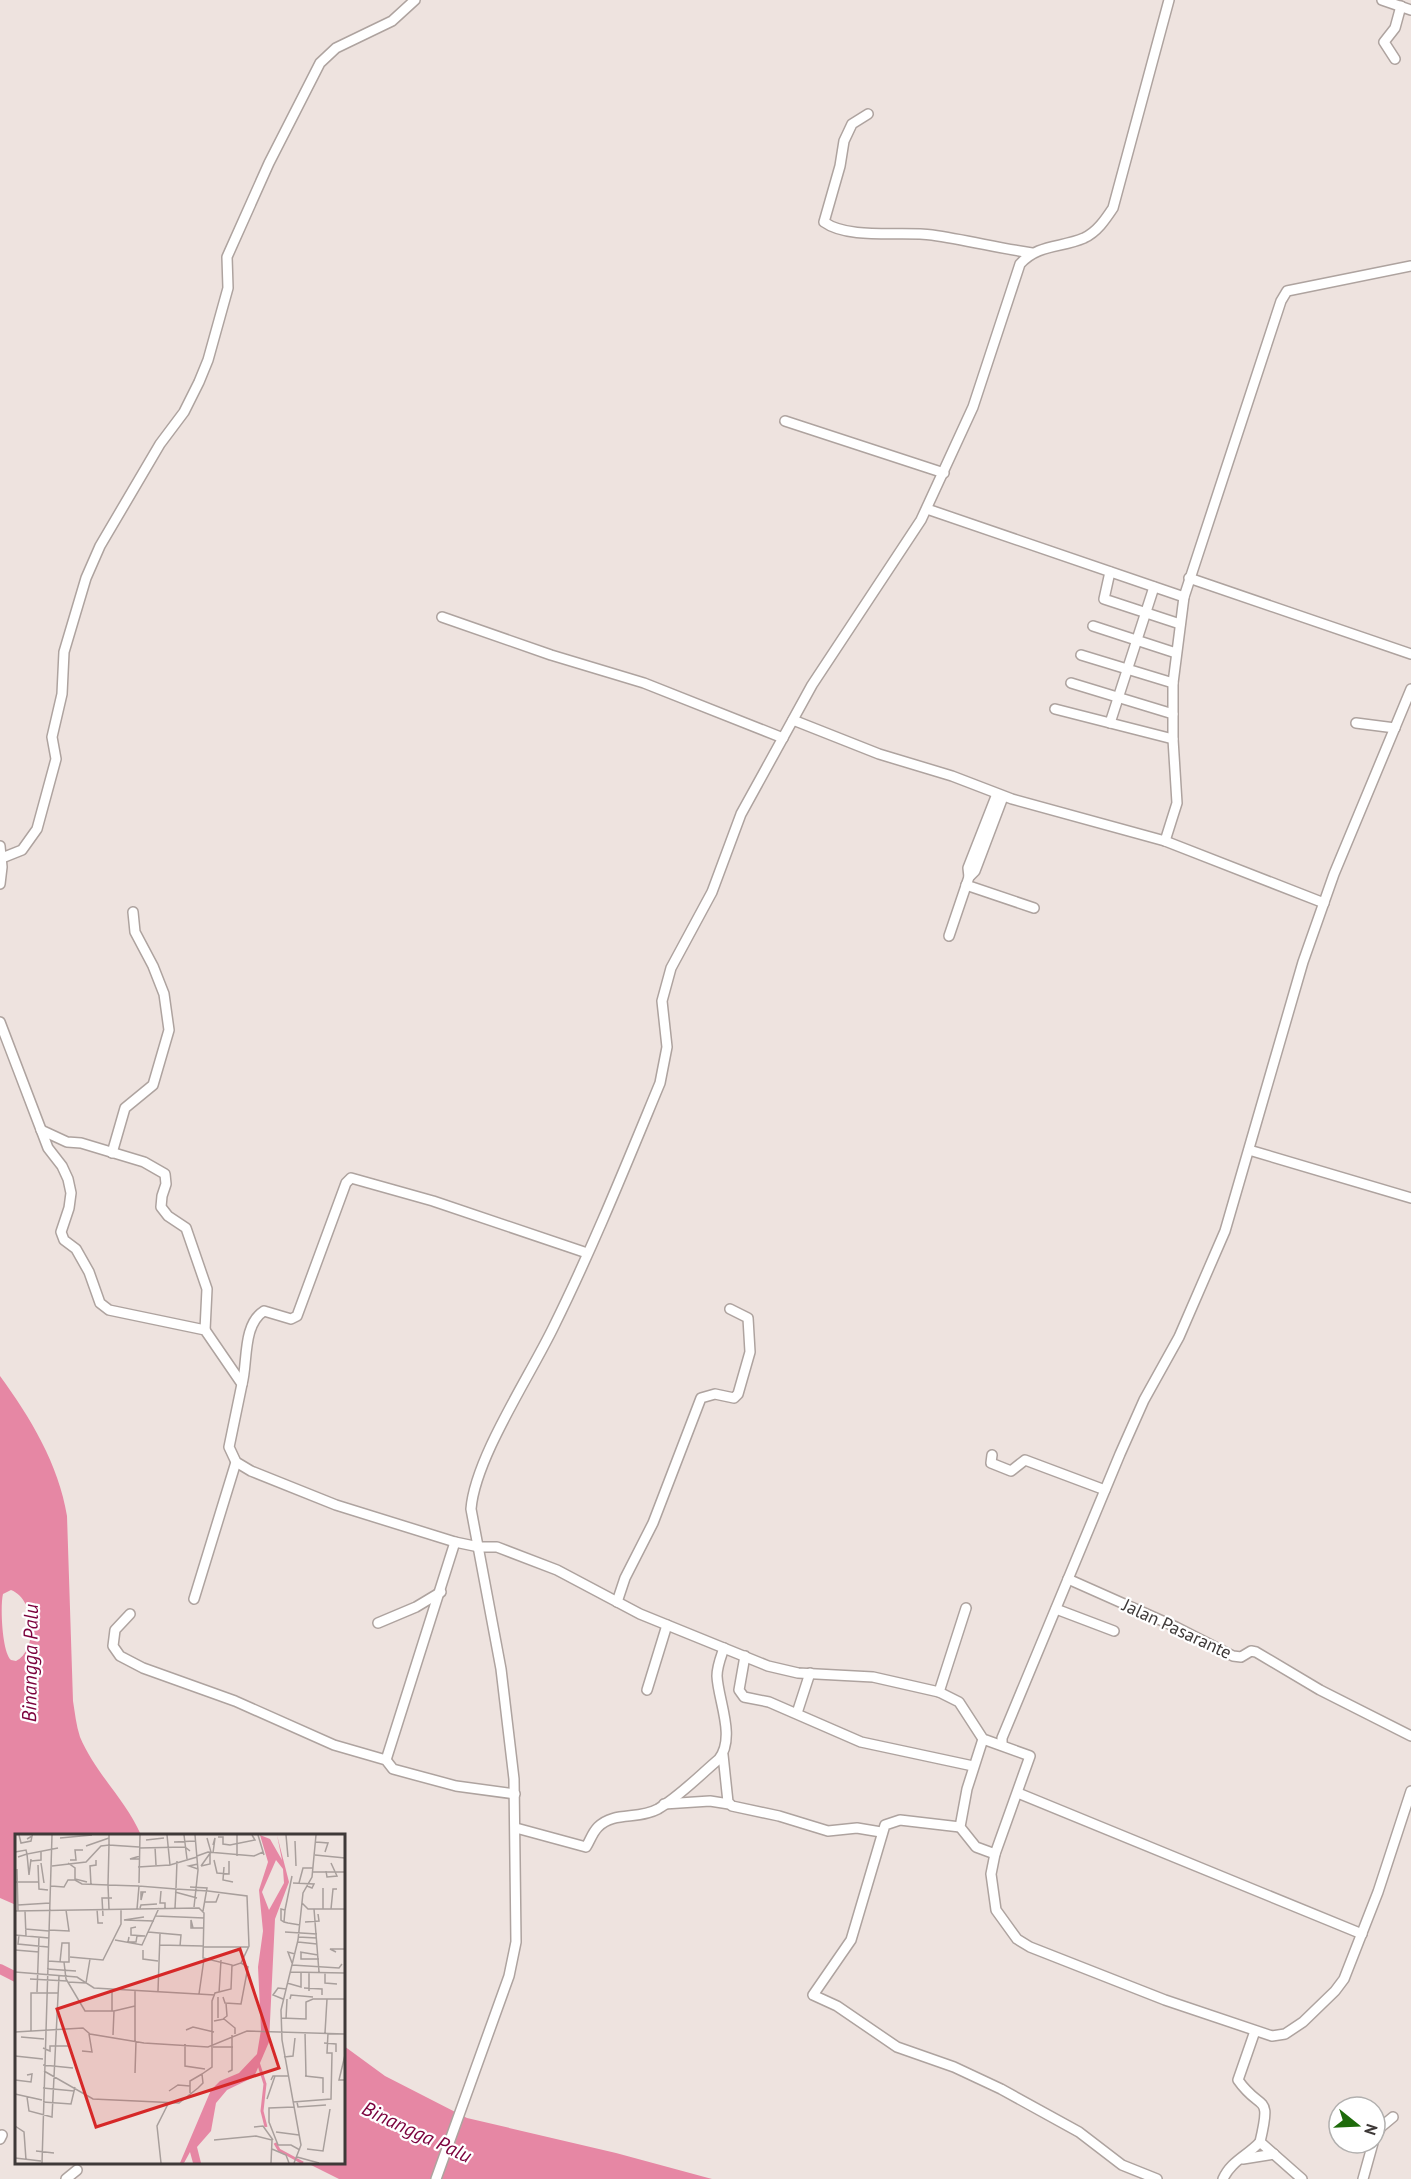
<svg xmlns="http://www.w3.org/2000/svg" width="1411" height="2179" font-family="'PT Sans',sans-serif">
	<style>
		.water { fill: #e687a4; fill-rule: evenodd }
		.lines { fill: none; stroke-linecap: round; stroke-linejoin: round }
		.river { stroke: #e687a4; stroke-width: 10 }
		.minor-casing { stroke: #aea39f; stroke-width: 12 }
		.minor { stroke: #fff; stroke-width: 9 }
		.labels { text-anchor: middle; stroke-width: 4.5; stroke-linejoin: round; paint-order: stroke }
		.street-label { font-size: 18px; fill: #3e3938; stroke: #fff }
		.water-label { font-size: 20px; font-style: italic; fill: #7b023d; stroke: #fff }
		.inset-river { fill: none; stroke: #e687a4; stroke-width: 3 }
		.inset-road { fill: none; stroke: #a89f9c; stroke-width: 1.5 }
		.view { fill: #d62828; fill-opacity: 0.15; stroke: #d62828; stroke-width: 3 }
		.inset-edge { fill: none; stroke: #3e3938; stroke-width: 3 }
	</style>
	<rect width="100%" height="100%" fill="#eee3df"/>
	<g class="water">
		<path d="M 0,1376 C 30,1417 59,1465 67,1516 L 73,1701 C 75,1713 76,1725 80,1737 C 95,1773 126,1800 141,1835 L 16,1836 L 16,1905 L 0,1898 ZM 11,1590 C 35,1599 39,1649 16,1661 L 11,1660 C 2,1652 0,1606 3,1594 Z"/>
		<polygon points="344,2046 385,2076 467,2118 616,2153 712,2179 339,2179 307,2163 344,2162"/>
	</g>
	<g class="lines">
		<polyline class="river" points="0,1969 16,1977"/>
		<defs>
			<g id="minor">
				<polyline points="1382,0 1411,10"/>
				<polyline points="1395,59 1384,42 1395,28 1401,6"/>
				<path d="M 868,114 L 852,124 L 844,141 L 840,166 L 824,222 C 849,240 902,231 932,235 C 966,240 999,248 1032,253"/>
				<polyline points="785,421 944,473"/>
				<polyline points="927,509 1184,597"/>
				<polyline points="1110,572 1104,599 1180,624"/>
				<polyline points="1189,578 1411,654"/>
				<polyline points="442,617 551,655 644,683 783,738"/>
				<polyline points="1093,626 1176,653"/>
				<polyline points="1081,655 1173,683"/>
				<polyline points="1071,683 1173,714"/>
				<polyline points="1055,709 1173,739"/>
				<polyline points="793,720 879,754 952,776 1012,799 1165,841 1324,903"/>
				<polyline points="1110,723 1154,587"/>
				<polyline points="1356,723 1395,728"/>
				<polyline points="1165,841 1177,803 1173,739 1173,683 1184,597 1281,301 1287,291 1411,266"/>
				<polyline points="0,846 2,867 0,884"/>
				<polyline points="2,858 22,850 37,829 56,759 52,737 62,694 64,652 86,578 100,546 160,444 184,412 199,382 208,360 228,288 227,257 269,163 320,63 336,48 392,21 415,0"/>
				<polyline points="969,877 968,868 997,794"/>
				<polyline points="966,885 1034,908"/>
				<polyline points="949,936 969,877 975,871 1003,797"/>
				<polyline points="0,1022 48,1148 62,1166 68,1179 71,1193 69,1208 61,1232 64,1240 76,1249 89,1272 100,1303 109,1310 205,1330 242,1384 229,1447 236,1462 251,1471 336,1505 455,1542 479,1547 497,1547 557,1570 640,1614 768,1666 798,1673 873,1677 939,1692 959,1702 983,1739 1030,1756 995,1854 991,1874 996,1910 1017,1939 1030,1947 1165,2000 1272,2036 1285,2034 1303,2022 1335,1991 1344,1979 1378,1892 1411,1791"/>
				<polyline points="41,1130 67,1142 81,1143 144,1162 165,1174 166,1184 162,1196 161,1207 168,1216 186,1228 207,1289 205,1330"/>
				<polyline points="1249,1150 1411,1198"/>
				<polyline points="112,1153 125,1108 153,1085 169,1030 164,994 153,966 135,932 133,912"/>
				<path d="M 242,1384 C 248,1363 242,1325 264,1311 L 291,1319 L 297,1316 L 346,1183 L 351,1178 L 433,1201 L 587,1253"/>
				<polyline points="992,1455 991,1463 1011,1471 1025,1460 1105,1490"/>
				<polyline points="1068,1579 1176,1627 1233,1656 1241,1657 1251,1651 1256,1652 1320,1690 1411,1736"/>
				<polyline points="194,1599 236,1462"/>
				<polyline points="617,1602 625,1578 653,1523 701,1398 715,1394 734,1398 738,1394 750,1352 748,1318 730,1309"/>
				<polyline points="1056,1609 1114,1631"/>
				<polyline points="130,1614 115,1630 113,1646 120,1656 143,1668 235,1701 334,1745 386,1760 393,1769 456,1786 515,1794"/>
				<polyline points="378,1623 416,1607 441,1592"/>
				<polyline points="745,1656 739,1690 744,1697 769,1702 861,1742 973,1766"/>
				<polyline points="647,1690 667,1625"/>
				<polyline points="939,1692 966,1608"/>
				<polyline points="797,1713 810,1673"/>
				<polyline points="983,1739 967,1789 960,1827 976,1847 995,1854"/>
				<polyline points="1002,1745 1002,1738 1120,1454 1144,1400 1179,1337 1225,1231 1303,962 1334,874 1411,689"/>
				<polyline points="723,1755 728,1802 732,1806 779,1816 828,1831 857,1828 881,1832"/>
				<polyline points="386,1760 455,1542"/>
				<polyline points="1018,1793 1362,1934"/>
				<polyline points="664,1804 710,1801 729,1804"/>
				<polyline points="960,1827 900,1820 885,1825 851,1940 813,1995 837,2006 897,2047 954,2067 1001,2089 1079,2132 1122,2165 1157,2179"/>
				<path d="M 516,1828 L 586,1847 C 590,1841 592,1833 598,1827 C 614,1811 638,1820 658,1809 C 680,1796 700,1775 719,1759 C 736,1737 718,1700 717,1676 C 717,1666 721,1657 724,1648"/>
				<path d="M 1255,2031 L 1238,2080 C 1261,2113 1272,2091 1260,2142 L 1302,2179"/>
				<polyline points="1375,2138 1381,2127 1393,2117"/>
				<polyline points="0,2139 2,2135"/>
				<polyline points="1243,2159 1274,2154"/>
				<polyline points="66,2179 77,2170"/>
				<path d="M 436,2179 L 509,1976 L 516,1942 L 514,1779 L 501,1669 L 471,1509 C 475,1458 530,1376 554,1326 C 593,1247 626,1165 660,1083 L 667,1047 L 662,1001 L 671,968 L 712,892 L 741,814 L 812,685 L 921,520 L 973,407 L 1020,264 C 1038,244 1061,248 1084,238 C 1097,232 1105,220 1113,208 L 1169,0"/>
				<path d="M 1223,2179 C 1231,2161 1247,2156 1260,2142"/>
				<polyline points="1363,2179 1373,2143"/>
			</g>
		</defs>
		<use href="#minor" class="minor-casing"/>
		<use href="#minor" class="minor"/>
	</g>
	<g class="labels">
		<g class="street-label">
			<text transform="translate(1177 1629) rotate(25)" y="6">Jalan Pasarante</text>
		</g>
		<g class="water-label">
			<text transform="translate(30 1663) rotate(-89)" y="7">Binangga Palu</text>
			<text transform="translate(417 2132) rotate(25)" y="7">Binangga Palu</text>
		</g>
	</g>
	<g transform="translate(15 1834)">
		<rect width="330" height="330" fill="#eee3df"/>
		<path d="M 245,1 L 255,5 L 267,26 L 262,1 L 274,48 L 260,85 L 254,208 L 239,243 L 212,256 L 201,269 L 196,297 L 182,313 L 186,329 L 178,329 L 175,318 L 169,329 L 165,329 L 196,256 L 205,247 L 224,239 L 242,220 L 246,196 L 243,133 L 248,97 L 244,56 L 253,28 ZM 261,26 L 268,35 L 269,49 L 254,76 L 247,58 Z" fill="#e687a4" fill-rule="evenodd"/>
		<path class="inset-river" d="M 243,228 L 250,250 L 247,277 L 251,293M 260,309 L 264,316 L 288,329"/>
		<path class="inset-road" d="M 4,1 L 6,9 L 16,7 L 17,2 L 12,5M 94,1 L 94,11 L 124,13M 152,1 L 155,31 L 182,23M 169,1 L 172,25M 243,1 L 249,21M 271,1 L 273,23M 203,3 L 208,3 L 208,10 L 215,11 L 240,6 L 237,1M 45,4 L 77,1M 131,6 L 149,4M 280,7 L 281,32M 159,8 L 180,7M 301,8 L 313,9 L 310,18M 71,12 L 94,4M 140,13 L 141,31M 124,14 L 170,13 L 175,17M 0,18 L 11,16 L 12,20 L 3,23M 198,19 L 200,4 L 198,11M 300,21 L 330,24M 125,22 L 115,25 L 125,25M 182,22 L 193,18 L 239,22 L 248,18M 222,22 L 222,1M 16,25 L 14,41 L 12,20 L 43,14M 55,26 L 61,26 L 60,16 L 68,16M 199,26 L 202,39 L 214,40 L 214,27M 16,27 L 26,26 L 26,17M 26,29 L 29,49M 53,29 L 60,34 L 60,45 L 72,48M 23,31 L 24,55 L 33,56M 186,32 L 196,18 L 192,4M 186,32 L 195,30 L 195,20M 123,33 L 155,31M 209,33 L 208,46 L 218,48M 2,35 L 3,77M 183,35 L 174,32 L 183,30M 311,37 L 312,43 L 322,42 L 316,29M 298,38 L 330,38M 0,48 L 24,48M 124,49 L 125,1M 278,49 L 299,50 L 297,54 L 292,52M 284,49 L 288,34 L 298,34M 76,51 L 75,32 L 81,31 L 81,26M 36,52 L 49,53 L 53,46 L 60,46 L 67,50 L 93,51 L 94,11 L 86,12 L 71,28 L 37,32M 175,53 L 192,54 L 188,77M 161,54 L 162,27M 308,54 L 308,75M 146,57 L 145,69 L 150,69 L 150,74M 193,57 L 232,62 L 234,112 L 226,129 L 217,132M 128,58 L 126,66 L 126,58 L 131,58M 160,58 L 182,64M 189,68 L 201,68 L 204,60M 287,69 L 293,75 L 330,75M 3,71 L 35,69M 179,73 L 183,36 L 180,1M 125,74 L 126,71 L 142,70M 160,74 L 161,55 L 193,57M 82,75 L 83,89 L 88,89M 94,75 L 93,51 L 124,52M 122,75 L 124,52 L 161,55M 299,75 L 304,138M 316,75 L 318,55 L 322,55M 270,76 L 277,42M 0,77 L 184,74 L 189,79 L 188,124 L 217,131 L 216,155 L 200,159 L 197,167 L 197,233 L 187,240 L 188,249 L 183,254 L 164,269 L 78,265 L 29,237M 10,77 L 11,102M 88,82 L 87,64 L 97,64M 141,82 L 189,84M 129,83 L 109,86 L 139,87M 269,88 L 270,76 L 266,75 L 266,86 L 269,88 L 273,89 L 285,91M 290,88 L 304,87 L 303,80M 121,93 L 116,94 L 116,101 L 130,102M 178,94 L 176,86 L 176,94 L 189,94M 10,95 L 34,97M 34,96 L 54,97 L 51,76M 133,98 L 166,101 L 165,112M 270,98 L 302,100M 0,101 L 34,104M 4,101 L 3,110 L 33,113M 114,103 L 113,108 L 121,108 L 122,102M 283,103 L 302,104M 100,106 L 127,111 L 144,74M 283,108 L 302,110M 144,111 L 188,112M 188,113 L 234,113M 0,116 L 24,118M 128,116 L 128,125 L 143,127M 285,118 L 303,121M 286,118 L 286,125 L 304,125M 321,118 L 315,115 L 330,115M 55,123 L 88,126 L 106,90 L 106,75M 33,127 L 48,128 L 54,128 L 54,109 L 47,109 L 45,128M 49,128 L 51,145 L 70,177 L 99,177 L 120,172M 277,129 L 273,118 L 280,120M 277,131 L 324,134 L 327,130M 32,135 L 61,137M 0,138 L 62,143 L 79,154 L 200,161M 275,138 L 330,139M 294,138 L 294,157M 310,138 L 310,149 L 322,150M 15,145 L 52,147M 53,148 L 71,149M 71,149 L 75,125M 272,149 L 286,153 L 286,139M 289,154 L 307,155 L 307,161M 143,157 L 145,100M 22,158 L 24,103M 204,159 L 206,126M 184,160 L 189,125M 203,163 L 203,184M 208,163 L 210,169 L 226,170 L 233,133 L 226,129M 268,165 L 258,161 L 263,154 L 271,155M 275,165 L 276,161 L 298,163M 97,177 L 97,156M 266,184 L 291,185 L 291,168 L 298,165 L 330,165M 208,185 L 212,182 L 211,169M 271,185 L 272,165M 199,187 L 209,185 L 220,194 L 220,200M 171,196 L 178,193 L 199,198M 16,197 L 16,159 L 43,159M 0,198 L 68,194 L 75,200 L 129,209 L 193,213 L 232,197 L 330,200M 290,198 L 291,242M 310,199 L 312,165M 98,201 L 99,177M 6,203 L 29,205M 120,207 L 120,157M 309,209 L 321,210 L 321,218M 170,210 L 170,232 L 190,235M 198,213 L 218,213M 28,214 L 35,217 L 35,212 L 53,212M 67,217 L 77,218 L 74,200M 0,222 L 28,225M 269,223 L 278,222 L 280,204M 28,231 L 58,234M 213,238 L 217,236 L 217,201M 120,239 L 121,207M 290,242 L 308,244 L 308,259M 0,246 L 16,248 L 17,240 L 12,241M 256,246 L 258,242 L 273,242M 329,246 L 324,246 L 330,221M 28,254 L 59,257M 154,257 L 163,251 L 175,252M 175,259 L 175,247 L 187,240M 0,260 L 27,266M 12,263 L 14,277 L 37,283 L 44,142M 252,265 L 260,242M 28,268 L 56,270 L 60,253M 278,268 L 316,265 L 317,219 L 312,219 L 313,199M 282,268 L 283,273 L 311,271M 279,273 L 254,274 L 254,288 L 263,311 L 276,311 L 285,316M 0,292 L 9,298 L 11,326M 239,293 L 248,292 L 258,306M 261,298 L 284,301M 199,306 L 241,302 L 257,306 L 256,329M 257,315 L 271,321 L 274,329M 292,315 L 308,317 L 315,275M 21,317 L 39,319M 282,323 L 304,329M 0,324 L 26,327M 27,329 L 37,1M 146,329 L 142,292 L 153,270M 279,329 L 286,311 L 267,206 L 266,176 L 283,106 L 288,59 L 297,43 L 301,1"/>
		<path class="view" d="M 225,115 L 264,234 L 81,293 L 42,175 Z"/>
		<rect width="330" height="330" class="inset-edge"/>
	</g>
	<g transform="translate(1357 2125) rotate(108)"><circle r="28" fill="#ffffff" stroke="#b2b0af" stroke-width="1.5"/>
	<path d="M0-4.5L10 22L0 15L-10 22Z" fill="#1e6b0b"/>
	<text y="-9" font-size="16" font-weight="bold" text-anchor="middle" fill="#3e3938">N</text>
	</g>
</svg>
